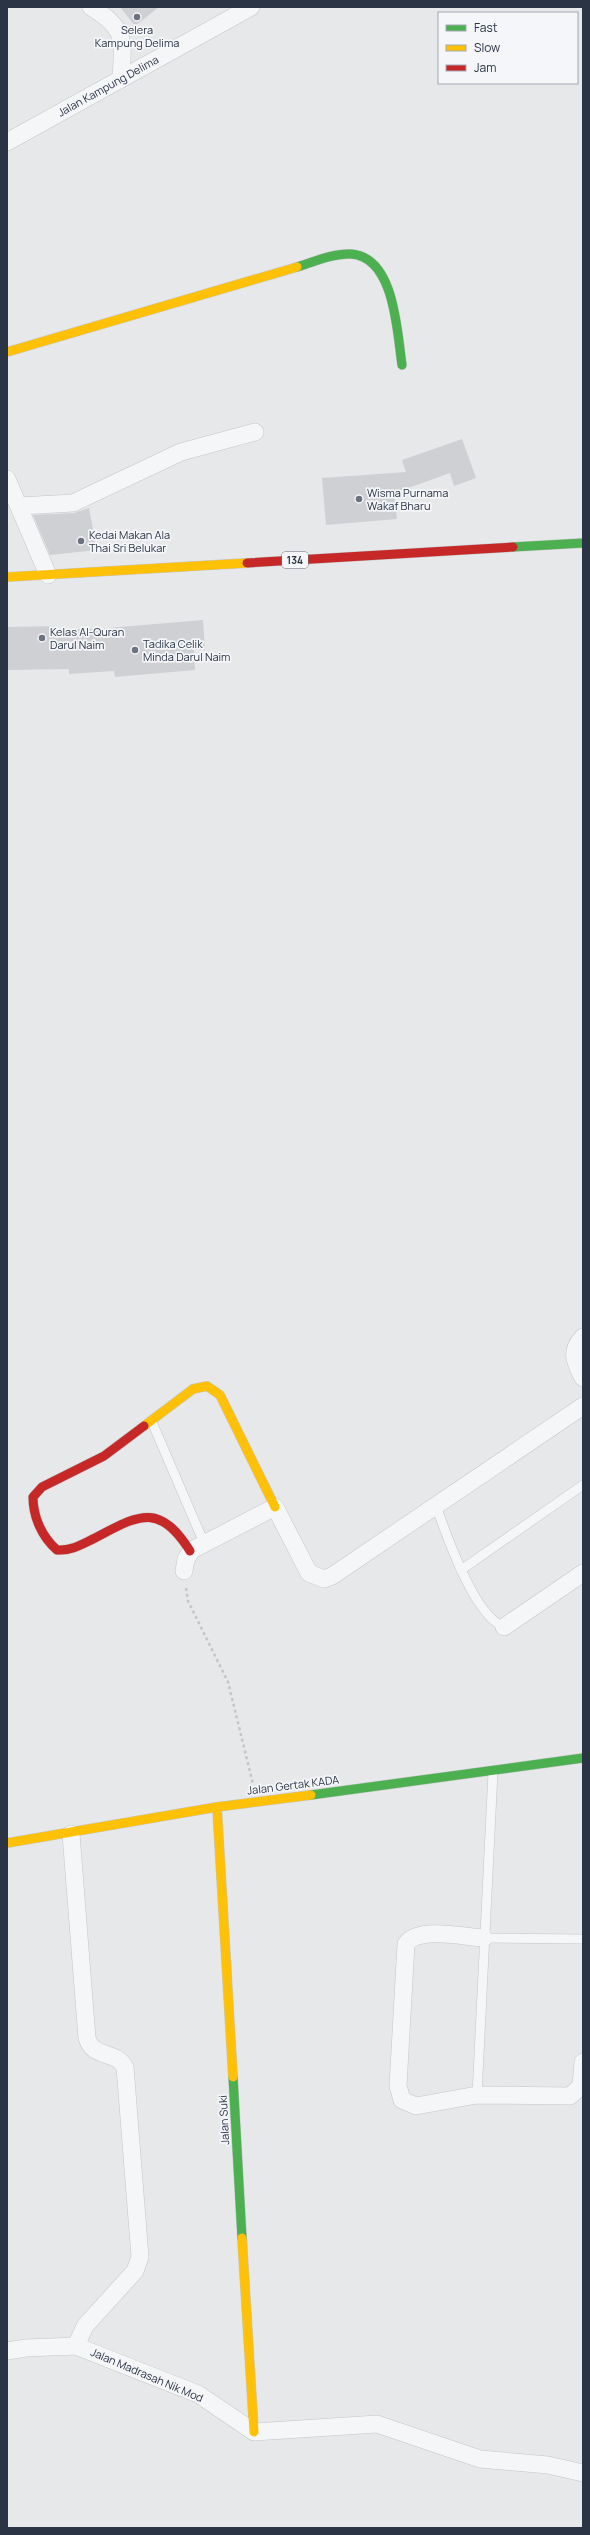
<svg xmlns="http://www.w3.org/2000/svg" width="590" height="2535" font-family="Manrope,sans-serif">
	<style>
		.building { fill: #ced0d3 }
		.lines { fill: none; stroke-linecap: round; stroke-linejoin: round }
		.lane-casing { stroke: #c4c6c8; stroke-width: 10 }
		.street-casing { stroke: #c4c6c8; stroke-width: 18 }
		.fast-casing { stroke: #c4c6c8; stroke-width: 10 }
		.slow-casing { stroke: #c4c6c8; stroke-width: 10 }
		.jam-casing { stroke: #c4c6c8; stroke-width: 10 }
		.path { stroke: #c5c6ca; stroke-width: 2.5; stroke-dasharray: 3 3; stroke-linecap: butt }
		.lane { stroke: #f5f6f7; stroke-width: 9 }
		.street { stroke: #f5f6f7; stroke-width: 17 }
		.fast { stroke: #4caf50; stroke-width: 9 }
		.slow { stroke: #ffc107; stroke-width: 9 }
		.jam { stroke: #c62828; stroke-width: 9 }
		.poi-dot { fill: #6c737f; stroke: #f4f6f9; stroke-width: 1.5 }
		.labels { text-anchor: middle; stroke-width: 3.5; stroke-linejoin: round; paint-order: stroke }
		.shield { fill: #f4f6f9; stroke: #676e7b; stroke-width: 1 }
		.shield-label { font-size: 10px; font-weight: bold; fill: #2b3445 }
		.poi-label { font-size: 11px; fill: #2b3445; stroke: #f4f6f9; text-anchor: start }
		.street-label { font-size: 11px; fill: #2b3445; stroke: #f4f6f9 }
	</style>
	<rect width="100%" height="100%" fill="#e6e8ea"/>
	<g class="building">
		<polygon points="120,7 159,7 135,26"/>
		<polygon points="462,439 476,478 454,486 450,473 394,493 397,519 326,525 322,478 406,472 402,460"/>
		<polygon points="89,508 97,550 50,555 33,515 74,513"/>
		<polygon points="203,620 205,650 194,650 195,670 115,677 114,671 69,674 69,669 7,670 7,627 57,626 57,629 96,629"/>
	</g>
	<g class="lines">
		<defs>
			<g id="lane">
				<polyline points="152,1422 204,1543"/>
				<path d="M 436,1506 C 447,1536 474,1616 504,1627"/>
				<polyline points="461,1570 583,1485"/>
				<polyline points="484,1938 583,1939"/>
				<polyline points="477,2095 493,1772"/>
			</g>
			<g id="street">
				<path d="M 91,7 C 127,29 123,40 121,79"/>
				<polyline points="7,142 251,7"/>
				<polyline points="7,479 48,575"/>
				<polyline points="19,506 73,503 181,452 255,432"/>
				<path d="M 583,1337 C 569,1352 575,1362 583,1378"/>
				<polyline points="184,1571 186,1559 192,1550 275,1507 309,1573 324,1579 332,1576 583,1406"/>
				<polyline points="504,1627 583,1573"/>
				<path d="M 71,1834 L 87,2038 C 93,2059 115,2050 125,2067 L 140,2257 L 135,2271 L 85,2326 L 76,2346"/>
				<path d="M 484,1938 C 463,1937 419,1926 406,1944 L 398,2086 L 402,2100 L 416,2106 L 477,2095 L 570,2096 L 581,2086 L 583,2062"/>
				<polyline points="7,2351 26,2348 76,2346 198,2394 254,2432 377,2424 480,2459 548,2465 583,2473"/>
			</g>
			<g id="fast">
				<path d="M 297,267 C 313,262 334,253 351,254 C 395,257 397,332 402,365"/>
				<polyline points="513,547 583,543"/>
				<polyline points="311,1795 583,1758"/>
				<polyline points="233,2077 242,2238"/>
			</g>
			<g id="slow">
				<polyline points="7,352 297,267"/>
				<polyline points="7,577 247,563"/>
				<polyline points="144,1426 193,1389 207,1386 220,1395 275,1507"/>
				<polyline points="217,1807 233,2077"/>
				<polyline points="7,1843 217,1807 311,1795"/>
				<polyline points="242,2238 254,2432"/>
			</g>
			<g id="jam">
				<polyline points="247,563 513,547"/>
				<path d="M 144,1426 L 104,1456 L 42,1487 L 33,1497 C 33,1517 42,1537 57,1550 C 69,1551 79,1546 89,1541 C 135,1518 157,1498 190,1551"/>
			</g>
		</defs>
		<use href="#lane" class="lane-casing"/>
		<use href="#street" class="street-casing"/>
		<use href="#fast" class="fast-casing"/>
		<use href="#slow" class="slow-casing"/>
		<use href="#jam" class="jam-casing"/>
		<polyline class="path" points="186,1588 188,1601 228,1682 253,1784"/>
		<use href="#lane" class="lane"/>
		<use href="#street" class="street"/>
		<use href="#fast" class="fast"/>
		<use href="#slow" class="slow"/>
		<use href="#jam" class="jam"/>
	</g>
	<g class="poi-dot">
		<circle cx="137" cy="17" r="4"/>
		<circle cx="359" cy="499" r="4"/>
		<circle cx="81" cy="541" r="4"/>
		<circle cx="42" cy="638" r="4"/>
		<circle cx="135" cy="650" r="4"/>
	</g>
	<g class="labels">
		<rect class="shield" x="282" y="552" width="26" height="16" rx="3"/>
		<g class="shield-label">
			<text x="295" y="564">134</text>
		</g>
		<g class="poi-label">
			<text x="137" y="34" text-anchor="middle">Selera<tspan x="137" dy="13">Kampung Delima</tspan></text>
			<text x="367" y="497">Wisma Purnama<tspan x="367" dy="13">Wakaf Bharu</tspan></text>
			<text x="89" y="539">Kedai Makan Ala<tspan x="89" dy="13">Thai Sri Belukar</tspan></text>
			<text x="50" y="636">Kelas Al-Quran<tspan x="50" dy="13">Darul Naim</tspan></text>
			<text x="143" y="648">Tadika Celik<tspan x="143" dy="13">Minda Darul Naim</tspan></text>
		</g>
		<g class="street-label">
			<text transform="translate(108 86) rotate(-29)" y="4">Jalan Kampung Delima</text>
			<text transform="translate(293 1785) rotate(-7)" y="4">Jalan Gertak KADA</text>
			<text transform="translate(224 2120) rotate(-93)" y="4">Jalan Suki</text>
			<text transform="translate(147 2375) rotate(23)" y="4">Jalan Madrasah Nik Mod</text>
		</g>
	</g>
	<rect width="590" height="2535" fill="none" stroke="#2b3445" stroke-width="16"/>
	<rect x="438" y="12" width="140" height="72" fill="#f4f6f9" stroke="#a4a8b1"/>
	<rect x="446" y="25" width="20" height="6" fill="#4caf50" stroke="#a4a8b1"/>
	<text x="474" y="32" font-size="12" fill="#2b3445">Fast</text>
	<rect x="446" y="45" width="20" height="6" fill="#ffc107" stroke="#a4a8b1"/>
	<text x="474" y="52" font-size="12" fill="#2b3445">Slow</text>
	<rect x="446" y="65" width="20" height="6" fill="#c62828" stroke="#a4a8b1"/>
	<text x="474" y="72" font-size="12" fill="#2b3445">Jam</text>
</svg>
